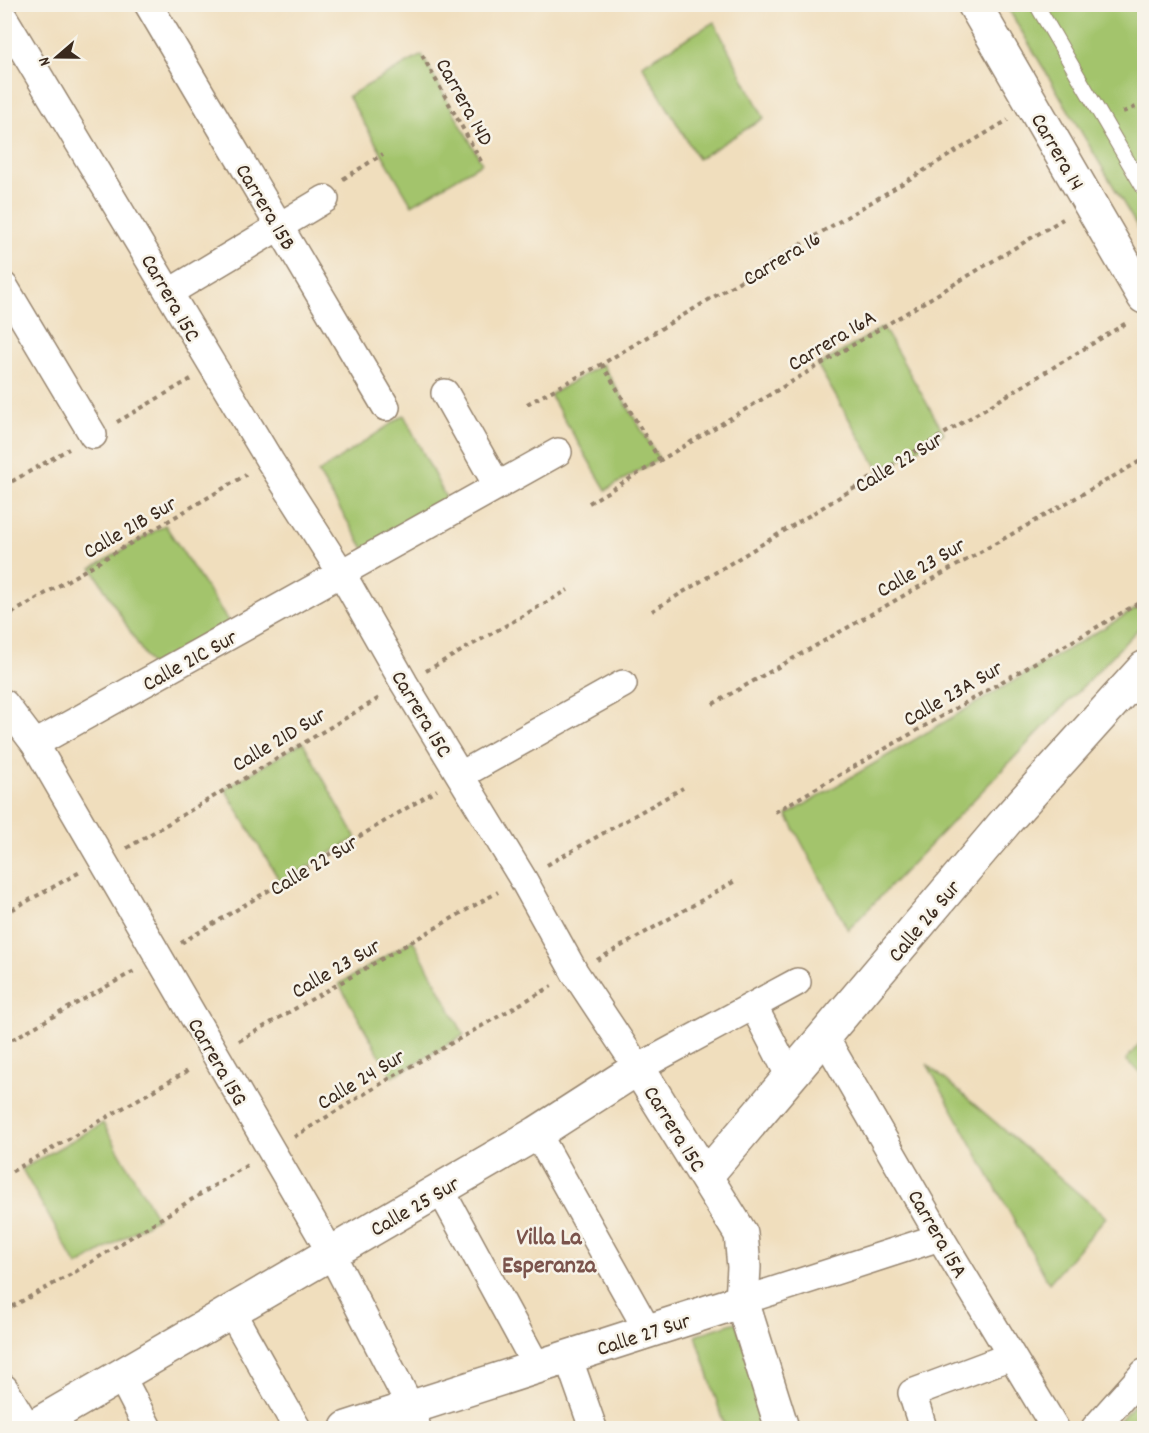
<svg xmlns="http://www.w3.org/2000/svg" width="1149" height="1433" font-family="Dekko,sans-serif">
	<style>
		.green { fill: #a3c46c; stroke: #6f7745; stroke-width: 1.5 }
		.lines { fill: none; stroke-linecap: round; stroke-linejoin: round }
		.lane-casing { stroke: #96846e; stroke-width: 16 }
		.street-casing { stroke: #96846e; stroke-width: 30 }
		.secondary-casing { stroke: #96846e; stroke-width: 36 }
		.path { stroke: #96846e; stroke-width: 4; stroke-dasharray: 4.5 4.5; stroke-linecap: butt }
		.lane { stroke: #fff; stroke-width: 14 }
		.street { stroke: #fff; stroke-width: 27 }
		.secondary { stroke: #fff; stroke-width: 33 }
		.labels { text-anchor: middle; stroke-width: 5; stroke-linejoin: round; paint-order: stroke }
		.street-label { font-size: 22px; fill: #3b2a1e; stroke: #f7f3e8 }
		.neighbourhood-label { font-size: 24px; font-weight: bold; fill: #7b544c; stroke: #f7f3e8 }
	</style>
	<rect width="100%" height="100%" fill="#f7f3e8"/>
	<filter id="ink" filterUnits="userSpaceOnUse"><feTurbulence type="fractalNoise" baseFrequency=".0167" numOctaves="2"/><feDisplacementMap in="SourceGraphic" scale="12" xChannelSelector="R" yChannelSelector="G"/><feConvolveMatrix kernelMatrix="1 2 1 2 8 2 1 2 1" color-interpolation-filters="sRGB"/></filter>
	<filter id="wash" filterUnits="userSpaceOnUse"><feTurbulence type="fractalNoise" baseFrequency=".008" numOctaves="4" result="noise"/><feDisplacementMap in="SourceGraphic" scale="24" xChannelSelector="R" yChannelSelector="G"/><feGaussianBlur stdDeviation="1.35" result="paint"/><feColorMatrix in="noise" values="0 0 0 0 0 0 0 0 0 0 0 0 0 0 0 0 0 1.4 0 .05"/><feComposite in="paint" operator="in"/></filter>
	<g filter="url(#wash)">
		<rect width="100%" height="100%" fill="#f0debd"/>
		<g class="green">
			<polygon points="1006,5 1144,5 1144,238"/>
			<polygon points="714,22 764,118 698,159 642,65"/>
			<polygon points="422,55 482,163 412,205 348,96"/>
			<polygon points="883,327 944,433 880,472 818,366"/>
			<polygon points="602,364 659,459 606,490 550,395"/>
			<polygon points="404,415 448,502 365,550 318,473"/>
			<polygon points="165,525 236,633 157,676 92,568"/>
			<polygon points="1144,604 1144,623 848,930 787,815"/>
			<polygon points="303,742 356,838 281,883 225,789"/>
			<polygon points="413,940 464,1035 392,1077 339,984"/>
			<polygon points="1144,1038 1144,1076 1126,1060"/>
			<polygon points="927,1064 1106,1217 1049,1283"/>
			<polygon points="103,1123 157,1218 77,1266 22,1169"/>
			<polygon points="736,1322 770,1428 725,1428 696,1335"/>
			<polygon points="1144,1392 1144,1428 1113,1428"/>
		</g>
	</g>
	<g filter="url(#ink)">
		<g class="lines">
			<defs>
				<polyline id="lane" points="1036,4 1144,189"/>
				<g id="street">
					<polyline points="148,4 386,407"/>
					<polyline points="4,18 270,461 342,574 404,683 523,879 575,973 638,1068 797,982"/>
					<polyline points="4,286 93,435"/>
					<polyline points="170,292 325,199"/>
					<polyline points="445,393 497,485"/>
					<polyline points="4,703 35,744 331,1253 411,1408 417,1428"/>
					<polyline points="35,744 558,452"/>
					<polyline points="461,775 623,684"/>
					<polyline points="754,1007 790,1077"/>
					<polyline points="824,1036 940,1237 1055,1428"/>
					<polyline points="537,1133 648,1331"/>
					<polyline points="440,1189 537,1367"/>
					<polyline points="742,1301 940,1237"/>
					<polyline points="231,1311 297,1428"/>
					<polyline points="568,1357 593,1428"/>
					<polyline points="121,1376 148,1428"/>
					<polyline points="4,1388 28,1428"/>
					<polyline points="923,1428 912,1393 1011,1356"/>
					<polyline points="1095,1428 1144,1373"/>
				</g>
				<g id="secondary">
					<polyline points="974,4 1144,297"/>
					<polyline points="706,1176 1007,820 1144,668"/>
					<polyline points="31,1428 537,1133 638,1068 741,1234 744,1267 742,1301 782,1428"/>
					<polyline points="347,1428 742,1301"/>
				</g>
			</defs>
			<use href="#lane" class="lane-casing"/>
			<use href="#street" class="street-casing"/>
			<use href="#secondary" class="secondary-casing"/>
			<g class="path">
				<polyline points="422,55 482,163"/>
				<polyline points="1123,112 1144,104"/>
				<polyline points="343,179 383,154"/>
				<polyline points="602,364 659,459"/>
				<polyline points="527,404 602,364 1008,120"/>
				<polyline points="117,422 191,379"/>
				<polyline points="4,486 69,449"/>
				<polyline points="589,503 1063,219"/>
				<polyline points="652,611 1128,322"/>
				<polyline points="4,618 246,475"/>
				<polyline points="426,671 568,590"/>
				<polyline points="713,704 1144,459"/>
				<polyline points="775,812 1144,600"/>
				<polyline points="127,848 381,697"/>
				<polyline points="547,865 683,788"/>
				<polyline points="4,914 80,872"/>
				<polyline points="181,943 437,790"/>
				<polyline points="597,960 737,880"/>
				<polyline points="239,1041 498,892"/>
				<polyline points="4,1044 136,970"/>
				<polyline points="294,1137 392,1077 552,986"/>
				<polyline points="4,1176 191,1069"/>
				<polyline points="4,1311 75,1272 249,1164"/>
			</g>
			<use href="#lane" class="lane"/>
			<use href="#street" class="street"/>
			<use href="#secondary" class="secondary"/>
		</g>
	</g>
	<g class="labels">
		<g class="street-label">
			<text transform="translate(466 101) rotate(61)" y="8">Carrera 14D</text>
			<text transform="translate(1059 151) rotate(60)" y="8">Carrera 14</text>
			<text transform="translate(267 206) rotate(59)" y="8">Carrera 15B</text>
			<text transform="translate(781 257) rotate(-31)" y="8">Carrera 16</text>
			<text transform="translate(172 297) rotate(60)" y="8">Carrera 15C</text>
			<text transform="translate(831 339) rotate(-31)" y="8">Carrera 16A</text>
			<text transform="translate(898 461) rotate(-31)" y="8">Calle 22 Sur</text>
			<text transform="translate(129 526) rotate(-30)" y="8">Calle 21B Sur</text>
			<text transform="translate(920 566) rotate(-30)" y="8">Calle 23 Sur</text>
			<text transform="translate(189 659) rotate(-29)" y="8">Calle 21C Sur</text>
			<text transform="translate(952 692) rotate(-30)" y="8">Calle 23A Sur</text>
			<text transform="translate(423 713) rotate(59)" y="8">Carrera 15C</text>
			<text transform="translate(278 738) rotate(-31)" y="8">Calle 21D Sur</text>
			<text transform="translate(313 864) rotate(-31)" y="8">Calle 22 Sur</text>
			<text transform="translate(923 920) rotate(-50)" y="8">Calle 26 Sur</text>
			<text transform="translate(335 967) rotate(-30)" y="8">Calle 23 Sur</text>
			<text transform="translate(219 1061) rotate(60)" y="8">Carrera 15G</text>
			<text transform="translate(360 1078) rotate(-31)" y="8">Calle 24 Sur</text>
			<text transform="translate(676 1128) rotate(58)" y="8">Carrera 15C</text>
			<text transform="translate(414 1205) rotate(-30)" y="8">Calle 25 Sur</text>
			<text transform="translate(939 1233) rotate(60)" y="8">Carrera 15A</text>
			<text transform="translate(643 1333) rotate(-18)" y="8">Calle 27 Sur</text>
		</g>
		<g class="neighbourhood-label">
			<text x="549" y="1244">Villa La<tspan x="549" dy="28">Esperanza</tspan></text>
		</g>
	</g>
	<rect width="1149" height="1433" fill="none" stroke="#f7f3e8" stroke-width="24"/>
	<g transform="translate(57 57) rotate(250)" stroke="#f7f3e8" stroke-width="4.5" paint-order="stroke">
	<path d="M0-4.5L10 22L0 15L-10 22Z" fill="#3b2a1e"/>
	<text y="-9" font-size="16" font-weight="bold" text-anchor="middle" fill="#3b2a1e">N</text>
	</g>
</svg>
